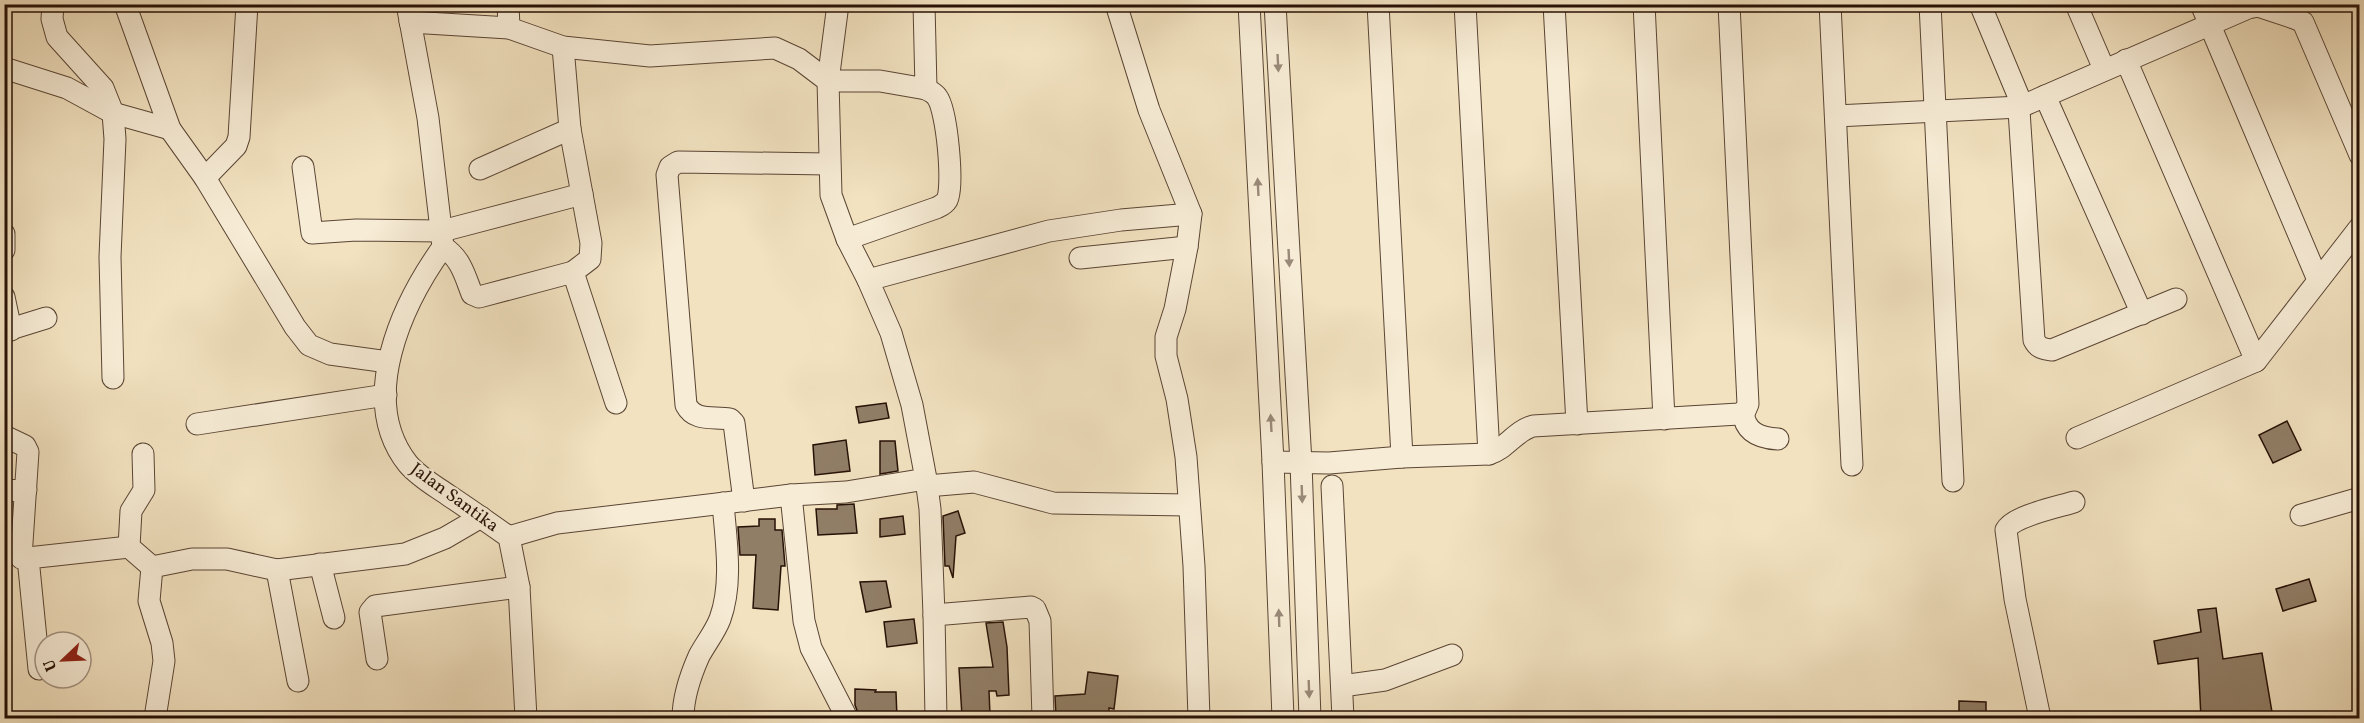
<svg xmlns="http://www.w3.org/2000/svg" width="2364" height="723" font-family="Vollkorn,serif">
	<style>
		.building { fill: #917e67; stroke: #271106; stroke-width: 1.5 }
		.lines { fill: none; stroke-linecap: round; stroke-linejoin: round }
		.minor-casing { stroke: #5a4534; stroke-width: 23 }
		.minor { stroke: #f7ecd6; stroke-width: 21 }
		.oneway { fill: #998978 }
		.labels { text-anchor: middle; stroke-width: 4.5; stroke-linejoin: round; paint-order: stroke }
		.street-label { font-size: 18px; fill: #271106; stroke: #f7ecd6 }
	</style>
	<rect width="100%" height="100%" fill="#f2e2c0"/>
	<filter id="stains"><feTurbulence type="fractalNoise" baseFrequency=".00333" numOctaves="4"/><feColorMatrix values="0 0 0 0 .2 0 0 0 0 .09 0 0 0 0 .02 0 0 0 .5 -.17"/></filter>
	<radialGradient id="worn" r=".72"><stop offset=".6" stop-color="#630" stop-opacity="0"/><stop offset="1" stop-color="#630" stop-opacity=".3"/></radialGradient>
	<g class="building">
		<polygon points="886,403 889,418 859,423 856,407"/>
		<polygon points="2287,421 2301,450 2273,463 2259,435"/>
		<polygon points="846,440 850,471 815,475 813,445"/>
		<polygon points="880,441 895,441 898,471 880,474"/>
		<polygon points="854,504 857,533 818,535 816,509 837,509 837,505"/>
		<polygon points="958,511 965,533 956,536 953,578 949,566 945,566 943,516"/>
		<polygon points="903,516 905,534 880,537 880,519"/>
		<polygon points="759,519 775,519 775,530 782,530 785,566 781,566 778,610 753,608 756,555 740,555 738,527 759,526"/>
		<polygon points="2309,579 2316,601 2283,611 2276,589"/>
		<polygon points="886,581 891,607 866,612 860,582"/>
		<polygon points="2216,608 2223,659 2262,653 2273,718 2201,718 2198,658 2158,664 2154,641 2201,632 2198,610"/>
		<polygon points="914,619 917,643 887,647 884,622"/>
		<polygon points="1003,622 1007,647 1009,695 997,696 996,691 989,691 990,715 962,716 959,668 993,667 986,623"/>
		<polygon points="1088,672 1118,676 1114,709 1109,708 1109,718 1056,718 1055,696 1085,694"/>
		<polygon points="855,689 876,690 875,692 896,692 897,718 860,718 855,705"/>
		<polygon points="1959,701 1986,702 1986,718 1959,718"/>
	</g>
	<g class="lines">
		<defs>
			<g id="minor">
				<polyline points="53,4 52,19 57,37 103,88 113,113 115,139 110,257 113,378"/>
				<polyline points="125,4 170,129 205,178 295,327 309,345 330,354 388,362"/>
				<path d="M 407,4 L 428,118 L 443,247 C 402,304 357,400 408,464 C 419,477 435,486 448,495 C 469,509 489,523 509,537 L 519,587 L 526,718"/>
				<polyline points="508,4 509,28"/>
				<polyline points="838,4 828,81 880,81 926,89 924,4"/>
				<polyline points="1116,4 1149,110 1191,214 1187,247 1175,309 1166,337 1166,356 1177,399 1186,457 1194,566 1199,718"/>
				<polyline points="1249,4 1273,462 1283,718"/>
				<polyline points="1275,4 1301,463 1310,718"/>
				<polyline points="1378,4 1402,457"/>
				<polyline points="1465,4 1489,454"/>
				<polyline points="1554,4 1577,424"/>
				<polyline points="1644,4 1664,419"/>
				<polyline points="1830,4 1852,465"/>
				<polyline points="1930,4 1953,481"/>
				<path d="M 1980,4 L 2018,95 L 2034,340 C 2038,348 2043,349 2052,350 L 2176,299"/>
				<polyline points="2076,4 2104,69"/>
				<polyline points="2201,4 2318,280"/>
				<polyline points="410,22 509,28 563,47 650,56 775,48 799,59 828,81 831,195 847,239 868,280"/>
				<polyline points="563,47 570,129 591,243 590,259 573,272 616,403"/>
				<polyline points="2126,60 2256,361"/>
				<polyline points="4,68 67,88 113,113 170,129"/>
				<polyline points="2045,96 2142,314"/>
				<polyline points="1836,116 2020,107 2248,8 2258,6 2294,18 2303,22 2360,155"/>
				<polyline points="303,167 312,233 356,230 442,231 582,194"/>
				<polyline points="480,169 570,129"/>
				<polyline points="205,178 236,146 239,137 247,4"/>
				<polyline points="4,234 4,250"/>
				<path d="M 847,239 L 936,208 C 940,206 944,205 947,200 C 954,186 947,110 937,97 C 935,94 930,91 926,89"/>
				<path d="M 443,247 C 461,258 465,276 472,294 L 479,297 L 573,272"/>
				<polyline points="1080,258 1187,247"/>
				<polyline points="4,297 11,330"/>
				<polyline points="4,331 46,318"/>
				<path d="M 1743,412 C 1745,432 1759,438 1778,439"/>
				<polyline points="197,424 386,395"/>
				<polyline points="4,436 25,446 28,452 21,558"/>
				<polyline points="2077,438 2256,361 2360,227"/>
				<polyline points="143,454 144,490 131,511 129,547 152,567"/>
				<path d="M 1273,462 L 1329,463 L 1402,457 L 1489,454 C 1506,449 1515,431 1533,426 L 1739,414 L 1745,411 L 1748,404 L 1729,4"/>
				<polyline points="926,479 930,509 934,615"/>
				<polyline points="927,486 974,482 1053,503 1189,505"/>
				<polyline points="1332,486 1343,718"/>
				<polyline points="4,491 26,490"/>
				<polyline points="791,495 804,621 811,648 847,718"/>
				<path d="M 744,501 L 734,423 L 730,419 C 713,416 695,422 686,405 L 667,175 L 670,167 L 678,162 L 829,164"/>
				<polyline points="2301,515 2360,498"/>
				<polyline points="509,537 557,523 791,495 846,492 926,479 912,405 891,333 868,280 1049,231 1121,220 1191,214"/>
				<polyline points="320,564 334,618"/>
				<polyline points="152,567 192,559 227,559 277,570 405,554 445,538 481,517"/>
				<polyline points="152,567 149,601 162,643 164,661 155,718"/>
				<polyline points="277,570 298,681"/>
				<polyline points="377,659 370,612 375,606 519,587"/>
				<polyline points="39,669 28,558 129,547"/>
				<polyline points="1342,686 1385,680 1452,655"/>
				<path d="M 683,718 C 683,699 691,674 699,656 C 706,643 715,632 720,619 C 733,583 726,541 723,503"/>
				<polyline points="936,718 934,615 1031,607 1035,609 1040,621 1043,718"/>
				<path d="M 2040,718 L 2015,599 L 2006,530 C 2013,516 2058,507 2074,502"/>
			</g>
		</defs>
		<use href="#minor" class="minor-casing"/>
		<use href="#minor" class="minor"/>
	</g>
	<defs><path id="oneway-solid" d="M-6-.8H1V-3.2L6.5 0L1 3.2V.8H-6Z" transform="scale(1.5)"/></defs>
	<g class="oneway">
		<use href="#oneway-solid" transform="translate(1278 63) rotate(87)"/>
		<use href="#oneway-solid" transform="translate(1258 187) rotate(-93)"/>
		<use href="#oneway-solid" transform="translate(1289 258) rotate(87)"/>
		<use href="#oneway-solid" transform="translate(1271 423) rotate(-93)"/>
		<use href="#oneway-solid" transform="translate(1302 494) rotate(88)"/>
		<use href="#oneway-solid" transform="translate(1279 618) rotate(-92)"/>
		<use href="#oneway-solid" transform="translate(1309 689) rotate(88)"/>
	</g>
	<g class="labels">
		<g class="street-label">
			<text transform="translate(455 497) rotate(36)" y="6">Jalan Santika</text>
		</g>
	</g>
	<rect width="2364" height="723" fill="none" stroke="#f2e2c0" stroke-width="24"/>
	<rect x="6" y="6" width="2352" height="711" fill="none" stroke="#271106" stroke-width="3"/>
	<rect x="12" y="12" width="2340" height="699" fill="none" stroke="#271106" stroke-width="1.5"/>
	<g transform="translate(63 660) rotate(247)"><circle r="28" fill="#f7ecd6" stroke="#a49483" stroke-width="1.5"/>
	<path d="M0-4.5L10 22L0 15L-10 22Z" fill="#8f2418"/>
	<text y="-9" font-size="16" font-weight="bold" text-anchor="middle" fill="#271106">U</text>
	</g>
	<rect width="100%" height="100%" filter="url(#stains)"/>
	<rect width="100%" height="100%" fill="url(#worn)"/>
</svg>
